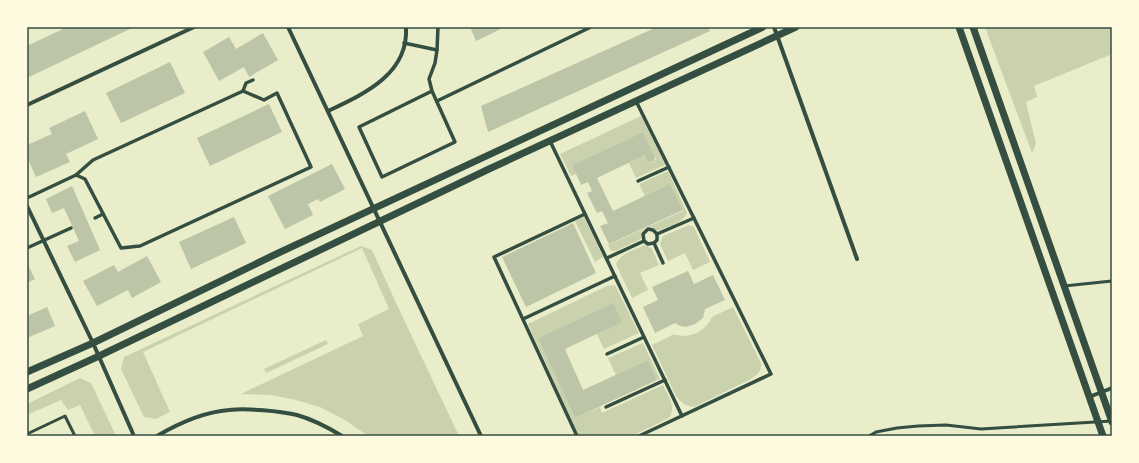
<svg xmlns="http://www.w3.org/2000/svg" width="1139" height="463" font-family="'IBM Plex Sans',sans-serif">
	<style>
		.green { fill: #cad2ad }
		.building { fill: #bcc5a7 }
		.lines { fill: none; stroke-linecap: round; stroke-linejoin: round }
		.service { stroke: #344e41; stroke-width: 3 }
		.pedestrian { stroke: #344e41; stroke-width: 3.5 }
		.minor { stroke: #344e41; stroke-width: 4 }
		.tertiary { stroke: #344e41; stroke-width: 7 }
		.neatline { fill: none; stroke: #344e41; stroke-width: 1.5 }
	</style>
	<rect width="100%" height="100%" fill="#e9edc9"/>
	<g class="green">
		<polygon points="985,27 1112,27 1112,54 1034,86 1037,97 1026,102 1036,144 1032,153"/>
		<polygon points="641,116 665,165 636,178 629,163 645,155 649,162 653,162 656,159 643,132 572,165 576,174 571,176 560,154"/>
		<path d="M 668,171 L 687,213 C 684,223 666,227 657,231 L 652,227 L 646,228 L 641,232 L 641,239 L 616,251 L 611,251 L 608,245 L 683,211 L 670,184 L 645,196 L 639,184 Z"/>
		<polygon points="584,217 603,257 595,262 575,221"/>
		<polygon points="689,225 694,227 710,262 693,270 685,253 668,261 660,244 663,236"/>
		<path d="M 645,245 L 652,249 L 659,265 L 640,273 L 648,290 L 632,298 L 616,264 C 621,253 634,250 645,245 Z"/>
		<polygon points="361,246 372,250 397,305 459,436 368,436 345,420 320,407 296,400 271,395 241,394 363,336 358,324 389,309 362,248 143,352 170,412 156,419 144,417 121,369 124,357"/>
		<path d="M 615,285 L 639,333 L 604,349 L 597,334 L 613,303 L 538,338 L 575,418 L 600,407 L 602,413 L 663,385 C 668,396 677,407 669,418 L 632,436 L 579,436 L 528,324 L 607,286 Z"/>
		<path d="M 733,307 L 761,363 C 762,372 757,375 749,380 L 694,407 C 685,406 682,403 676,396 L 652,345 C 659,342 666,338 672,335 C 676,334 681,336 685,336 C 697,335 707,328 712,317 Z"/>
		<polygon points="326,340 328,344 266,373 264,369"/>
		<polygon points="643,343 660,379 657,380 648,360 616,375 608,358"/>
		<polygon points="80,378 91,383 116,436 95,436 80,405 68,410 61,400 27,415 27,404"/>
	</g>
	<g class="building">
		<polygon points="67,27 134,27 27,78 27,46"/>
		<polygon points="470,27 505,27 476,41"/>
		<polygon points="657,27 708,27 710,31 488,132 481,106"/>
		<polygon points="263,33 278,60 249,77 244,67 219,81 203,52 229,37 236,49"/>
		<polygon points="170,62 185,93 121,123 106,93"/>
		<polygon points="269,104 282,132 210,166 197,138"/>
		<polygon points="85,111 98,139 66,154 70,162 36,177 27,157 27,145 52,134 49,128"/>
		<polygon points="643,132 655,157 654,161 648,162 645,155 597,178 613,211 670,184 683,210 609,244 600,226 608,223 602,211 597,213 587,193 592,191 588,182 581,185 572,165"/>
		<polygon points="332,164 345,189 320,202 318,199 308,204 313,215 285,229 268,196"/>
		<polygon points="72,186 100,250 75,262 67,246 79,241 64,208 52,213 46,199"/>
		<polygon points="234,217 246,243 191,269 179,242"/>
		<polygon points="573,223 596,273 526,307 502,257"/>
		<polygon points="147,256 161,282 132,298 128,290 97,306 83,281 114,265 118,272"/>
		<polygon points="27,263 35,279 27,283"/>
		<polygon points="688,271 694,284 713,275 725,300 705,309 703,318 695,324 686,327 680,326 675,323 655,333 643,307 658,300 652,287"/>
		<polygon points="613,303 622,322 565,349 583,390 648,360 657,380 575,418 538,338"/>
		<polygon points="47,307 55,326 27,338 27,316"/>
	</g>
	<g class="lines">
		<g class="service">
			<polyline points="1064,286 1112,281"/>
			<polyline points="27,434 65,416 75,436"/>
			<polyline points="869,436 876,432 897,428 918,426 946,425 981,429 1112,421"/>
		</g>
		<g class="pedestrian">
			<polyline points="404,43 437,50 435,63 429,79 432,91 455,142 382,177 359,127 432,91"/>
			<polyline points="437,50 438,27"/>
			<polyline points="437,101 591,27"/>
			<polyline points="636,101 771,374 639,436"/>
			<polyline points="550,141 585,214 494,257 577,436"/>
			<polyline points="76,175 85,179 121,248 140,246 311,167 277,93 264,100 243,91"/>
			<polyline points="638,181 669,167"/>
			<polyline points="27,198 76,175 93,160 243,91 246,83 253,80"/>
			<polyline points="585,214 682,416"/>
			<polyline points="95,218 103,214"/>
			<polyline points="644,241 643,234 648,229 653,230 657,234 694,218"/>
			<polyline points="654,243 663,263"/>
			<polyline points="27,248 71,228"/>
			<polyline points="607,258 644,241 648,244 654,243 657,240 657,234"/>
			<polyline points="523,319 615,276"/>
			<polyline points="607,354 644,337"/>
			<polyline points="606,407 665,380"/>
		</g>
		<g class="minor">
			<polyline points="288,27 481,436"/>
			<polyline points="774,27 857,259"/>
			<polyline points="27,105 194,27"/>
			<path d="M 328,111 C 364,94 409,74 406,27"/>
			<polyline points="27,206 93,343 134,436"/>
			<polyline points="1089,397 1112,388"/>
			<path d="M 157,436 C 179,423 204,412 229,410 C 248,408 279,411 297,415 C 311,419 329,428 342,436"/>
		</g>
		<g class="tertiary">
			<polyline points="959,27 1103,436"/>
			<polyline points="973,27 1112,422"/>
			<polyline points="27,372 93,343 272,256 763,27"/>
			<polyline points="27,389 99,356 489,169 796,27"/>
		</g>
	</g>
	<rect width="1139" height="463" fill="none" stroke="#fefae0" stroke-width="56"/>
	<rect x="28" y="28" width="1083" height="407" class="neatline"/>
</svg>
